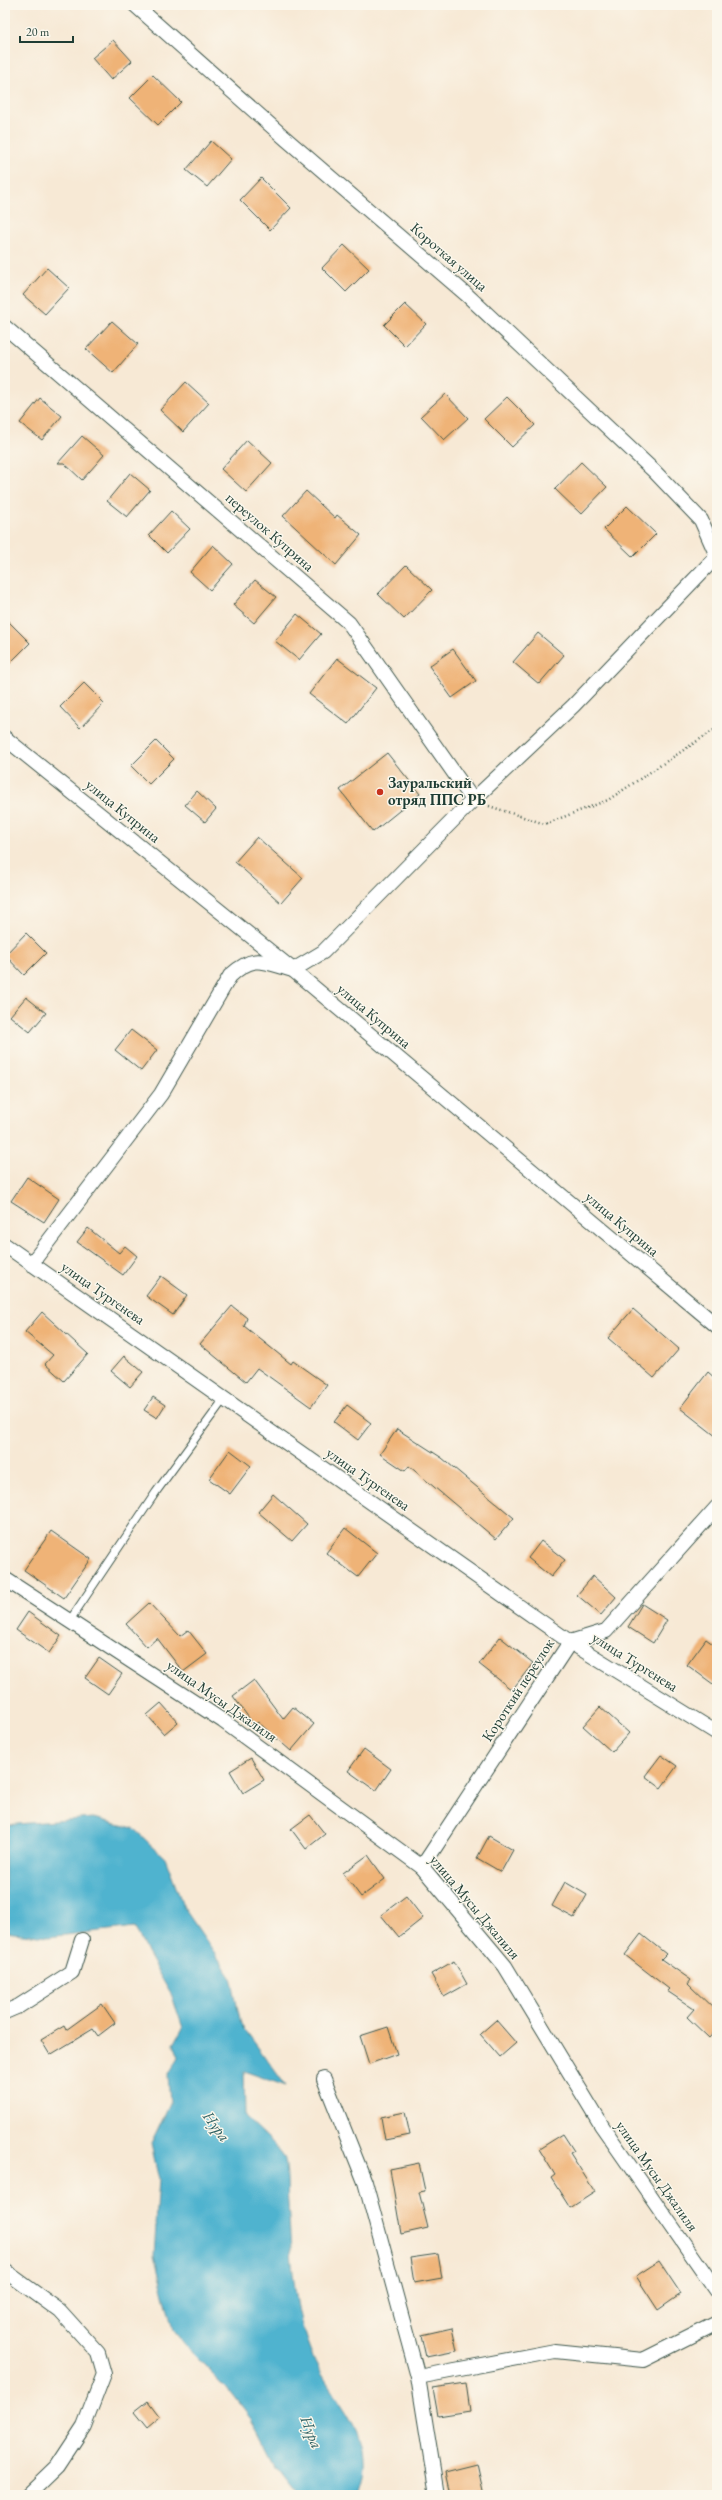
<svg xmlns="http://www.w3.org/2000/svg" width="722" height="2500" font-family="'EB Garamond',serif">
	<style>
		.water { fill: #50b3cf; stroke: #387882 }
		.building { fill: #efb377 }
		.lines { fill: none; stroke-linecap: round; stroke-linejoin: round }
		.service-casing { stroke: #3f574c; stroke-width: 9 }
		.minor-casing { stroke: #3f574c; stroke-width: 16 }
		.path { stroke: #3f574c; stroke-width: 2.5; stroke-dasharray: 1 3; stroke-linecap: butt }
		.service { stroke: #fff; stroke-width: 7 }
		.minor { stroke: #fff; stroke-width: 14 }
		.poi-dot { fill: #c8321e; stroke: #fbf7ec; stroke-width: 1.5 }
		.labels { text-anchor: middle; stroke-width: 3; stroke-linejoin: round; paint-order: stroke }
		.street-label { font-size: 15px; fill: #1f3d34; stroke: #fbf7ec }
		.poi-label { font-size: 15px; font-weight: bold; fill: #1f3d34; stroke: #fbf7ec; text-anchor: start }
		.water-label { font-size: 16px; font-style: italic; fill: #2e6062; stroke: #fbf7ec }
	</style>
	<rect width="100%" height="100%" fill="#fbf7ec"/>
	<filter id="ink" filterUnits="userSpaceOnUse"><feTurbulence type="fractalNoise" baseFrequency=".025" numOctaves="2"/><feDisplacementMap in="SourceGraphic" scale="8" xChannelSelector="R" yChannelSelector="G"/><feConvolveMatrix kernelMatrix="1 2 1 2 8 2 1 2 1" color-interpolation-filters="sRGB"/></filter>
	<filter id="wash" filterUnits="userSpaceOnUse"><feTurbulence type="fractalNoise" baseFrequency=".012" numOctaves="4" result="noise"/><feDisplacementMap in="SourceGraphic" scale="16" xChannelSelector="R" yChannelSelector="G"/><feGaussianBlur stdDeviation="0.9" result="paint"/><feColorMatrix in="noise" values="0 0 0 0 0 0 0 0 0 0 0 0 0 0 0 0 0 1.4 0 .05"/><feComposite in="paint" operator="in"/></filter>
	<g filter="url(#wash)">
		<rect width="100%" height="100%" fill="#f7e9d5"/>
		<path class="water" d="M 93,1818 L 133,1828 L 165,1858 L 184,1908 L 231,1977 L 241,2024 L 286,2086 L 244,2071 L 245,2116 C 257,2128 273,2141 283,2155 C 288,2162 287,2193 288,2203 C 292,2259 292,2321 320,2371 C 343,2411 376,2440 358,2489 L 361,2495 L 298,2495 L 274,2464 L 251,2419 L 227,2388 L 192,2353 L 173,2330 L 154,2255 L 159,2179 L 151,2144 L 170,2104 L 168,2075 L 179,2057 L 174,2044 L 183,2028 L 172,1996 L 147,1953 L 135,1927 L 48,1937 L 5,1932 L 5,1825 Z"/>
		<g id="blocks">
			<g class="building">
				<polygon points="113,40 132,61 111,80 92,58"/>
				<polygon points="153,75 181,102 158,125 130,98"/>
				<polygon points="211,141 231,159 207,187 186,170"/>
				<polygon points="261,178 291,208 270,230 240,200"/>
				<polygon points="344,245 369,269 346,292 322,268"/>
				<polygon points="47,268 69,288 45,314 23,295"/>
				<polygon points="405,304 426,324 405,346 384,325"/>
				<polygon points="112,321 138,344 113,373 86,349"/>
				<polygon points="186,382 209,403 183,432 160,410"/>
				<polygon points="445,394 468,418 444,440 421,416"/>
				<polygon points="507,397 535,425 512,447 484,419"/>
				<polygon points="40,398 62,416 42,440 20,423"/>
				<polygon points="82,436 104,455 82,480 64,463 58,463"/>
				<polygon points="247,440 272,463 246,492 221,469"/>
				<polygon points="581,462 607,487 581,514 555,489"/>
				<polygon points="130,473 150,490 127,517 107,501"/>
				<polygon points="306,491 335,518 337,515 361,535 336,565 283,516"/>
				<polygon points="627,506 656,534 633,557 604,529"/>
				<polygon points="171,511 190,529 167,553 149,535"/>
				<polygon points="213,545 233,564 210,590 190,572"/>
				<polygon points="406,565 432,590 404,619 378,594"/>
				<polygon points="255,580 276,597 254,623 233,605"/>
				<polygon points="297,614 321,634 299,660 275,641"/>
				<polygon points="5,618 30,643 5,668"/>
				<polygon points="538,633 564,655 539,684 513,662"/>
				<polygon points="453,649 476,681 452,698 429,666"/>
				<polygon points="337,658 376,688 348,724 309,694"/>
				<polygon points="84,683 104,703 80,728 60,707"/>
				<polygon points="156,741 174,759 149,784 131,766"/>
				<polygon points="387,753 420,794 373,832 340,790"/>
				<polygon points="197,791 216,809 205,822 185,805"/>
				<polygon points="257,837 303,878 281,903 235,862"/>
				<polygon points="26,933 46,953 24,975 5,955"/>
				<polygon points="26,997 46,1013 30,1032 10,1016"/>
				<polygon points="131,1030 157,1050 141,1071 115,1050"/>
				<polygon points="27,1177 59,1199 44,1222 11,1201"/>
				<polygon points="88,1228 119,1253 125,1246 137,1256 123,1275 77,1242"/>
				<polygon points="161,1276 187,1295 173,1315 146,1296"/>
				<polygon points="232,1306 247,1318 244,1326 291,1364 293,1361 327,1385 311,1407 257,1368 246,1382 200,1344"/>
				<polygon points="633,1309 679,1349 654,1378 608,1338"/>
				<polygon points="42,1312 88,1354 64,1381 45,1364 53,1355 25,1332"/>
				<polygon points="124,1356 143,1372 130,1387 111,1371"/>
				<polygon points="708,1372 717,1380 717,1437 680,1408"/>
				<polygon points="153,1397 165,1405 157,1418 144,1410"/>
				<polygon points="347,1405 371,1423 358,1440 334,1422"/>
				<polygon points="397,1429 442,1458 514,1518 496,1539 409,1466 405,1471 380,1454"/>
				<polygon points="230,1450 251,1466 230,1494 209,1479"/>
				<polygon points="273,1494 307,1524 292,1541 258,1512"/>
				<polygon points="345,1528 377,1553 358,1577 326,1553"/>
				<polygon points="51,1531 91,1559 64,1598 24,1570"/>
				<polygon points="541,1541 565,1560 551,1577 528,1558"/>
				<polygon points="593,1576 616,1597 601,1615 577,1595"/>
				<polygon points="149,1603 180,1636 188,1630 207,1654 183,1672 157,1638 147,1647 126,1624"/>
				<polygon points="642,1604 667,1620 653,1643 628,1627"/>
				<polygon points="28,1612 61,1636 49,1653 16,1630"/>
				<polygon points="500,1637 533,1663 512,1690 479,1664"/>
				<polygon points="706,1639 717,1647 717,1687 687,1665"/>
				<polygon points="99,1658 122,1674 108,1694 85,1678"/>
				<polygon points="254,1680 283,1719 293,1707 314,1724 291,1751 258,1722 254,1725 233,1696"/>
				<polygon points="161,1703 178,1722 164,1734 147,1715"/>
				<polygon points="600,1707 629,1733 612,1752 583,1726"/>
				<polygon points="364,1749 391,1769 376,1791 348,1771"/>
				<polygon points="661,1755 677,1766 661,1788 645,1776"/>
				<polygon points="251,1758 264,1780 243,1793 230,1771"/>
				<polygon points="310,1815 325,1834 306,1849 291,1829"/>
				<polygon points="489,1836 513,1850 501,1872 477,1858"/>
				<polygon points="368,1855 385,1879 361,1897 343,1873"/>
				<polygon points="565,1882 587,1895 574,1918 552,1906"/>
				<polygon points="406,1896 423,1918 399,1937 381,1915"/>
				<polygon points="641,1934 666,1954 661,1959 691,1980 688,1984 717,2012 717,2029 709,2038 687,2017 694,2009 667,1991 669,1989 625,1955"/>
				<polygon points="454,1961 467,1984 444,1997 431,1974"/>
				<polygon points="102,2004 115,2023 98,2036 93,2029 50,2055 41,2040 64,2026 66,2030"/>
				<polygon points="496,2020 516,2043 500,2057 480,2034"/>
				<polygon points="388,2027 397,2054 369,2064 360,2036"/>
				<polygon points="405,2112 410,2135 385,2140 381,2117"/>
				<polygon points="563,2134 574,2151 570,2153 595,2192 570,2208 551,2178 555,2175 539,2149"/>
				<polygon points="419,2163 425,2191 419,2192 428,2228 401,2234 390,2169"/>
				<polygon points="438,2254 442,2278 414,2283 410,2258"/>
				<polygon points="659,2261 681,2294 658,2310 636,2276"/>
				<polygon points="452,2328 457,2351 426,2357 421,2335"/>
				<polygon points="466,2383 470,2411 438,2416 433,2388"/>
				<polygon points="148,2401 160,2417 147,2428 134,2412"/>
				<polygon points="477,2464 484,2495 450,2495 445,2472"/>
			</g>
		</g>
	</g>
	<g filter="url(#ink)">
		<use href="#blocks" fill-opacity="0" stroke="#3f574c" stroke-width="1"/>
		<g class="lines">
			<defs>
				<polyline id="service" points="70,1620 156,1492 224,1399"/>
				<g id="minor">
					<polyline points="5,327 349,623 473,800"/>
					<polyline points="5,738 293,970 717,1326"/>
					<polyline points="5,1245 570,1642 717,1733"/>
					<path d="M 31,1264 L 161,1094 L 230,976 C 255,953 263,962 293,970 L 323,952 L 473,800 L 573,706 L 717,556 L 701,520 L 654,471 L 467,295 L 286,139 L 135,5"/>
					<polyline points="5,1579 223,1721 422,1867 505,1966 602,2126 717,2291"/>
					<polyline points="422,1867 570,1642 606,1631 717,1507"/>
					<polyline points="5,2012 19,2006 72,1972 82,1940"/>
					<polyline points="324,2079 365,2182 418,2377 437,2495"/>
					<polyline points="5,2271 60,2311 98,2353 104,2374 84,2426 57,2467 28,2495"/>
					<polyline points="418,2377 555,2351 643,2360 717,2323"/>
				</g>
			</defs>
			<use href="#service" class="service-casing"/>
			<use href="#minor" class="minor-casing"/>
			<polyline class="path" points="489,806 545,824 608,800 717,728"/>
			<use href="#service" class="service"/>
			<use href="#minor" class="minor"/>
		</g>
	</g>
	<circle class="poi-dot" cx="380" cy="792" r="4"/>
	<g class="labels">
		<g class="street-label">
			<text transform="translate(449 257) rotate(41)" y="5">Короткая улица</text>
			<text transform="translate(270 532) rotate(41)" y="5">переулок Куприна</text>
			<text transform="translate(123 811) rotate(39)" y="5">улица Куприна</text>
			<text transform="translate(374 1016) rotate(40)" y="5">улица Куприна</text>
			<text transform="translate(622 1224) rotate(40)" y="5">улица Куприна</text>
			<text transform="translate(103 1293) rotate(35)" y="5">улица Тургенева</text>
			<text transform="translate(368 1479) rotate(35)" y="5">улица Тургенева</text>
			<text transform="translate(635 1662) rotate(32)" y="5">улица Тургенева</text>
			<text transform="translate(518 1690) rotate(-57)" y="5">Короткий переулок</text>
			<text transform="translate(222 1701) rotate(35)" y="5">улица Мусы Джалиля</text>
			<text transform="translate(475 1907) rotate(50)" y="5">улица Мусы Джалиля</text>
			<text transform="translate(657 2176) rotate(55)" y="5">улица Мусы Джалиля</text>
		</g>
		<g class="poi-label">
			<text x="388" y="788">Зауральский<tspan x="388" dy="17">отряд ППС РБ</tspan></text>
		</g>
		<g class="water-label">
			<text transform="translate(217 2126) rotate(53)" y="6">Нура</text>
			<text transform="translate(312 2432) rotate(68)" y="6">Нура</text>
		</g>
	</g>
	<rect width="722" height="2500" fill="none" stroke="#fbf7ec" stroke-width="20"/>
	<path d="M20 36v6h53v-6" fill="none" stroke="#1f3d34" stroke-width="2"/>
	<text x="26" y="36" font-size="12" fill="#1f3d34" stroke="#fbf7ec" stroke-width="3" paint-order="stroke">20 m</text>
</svg>
